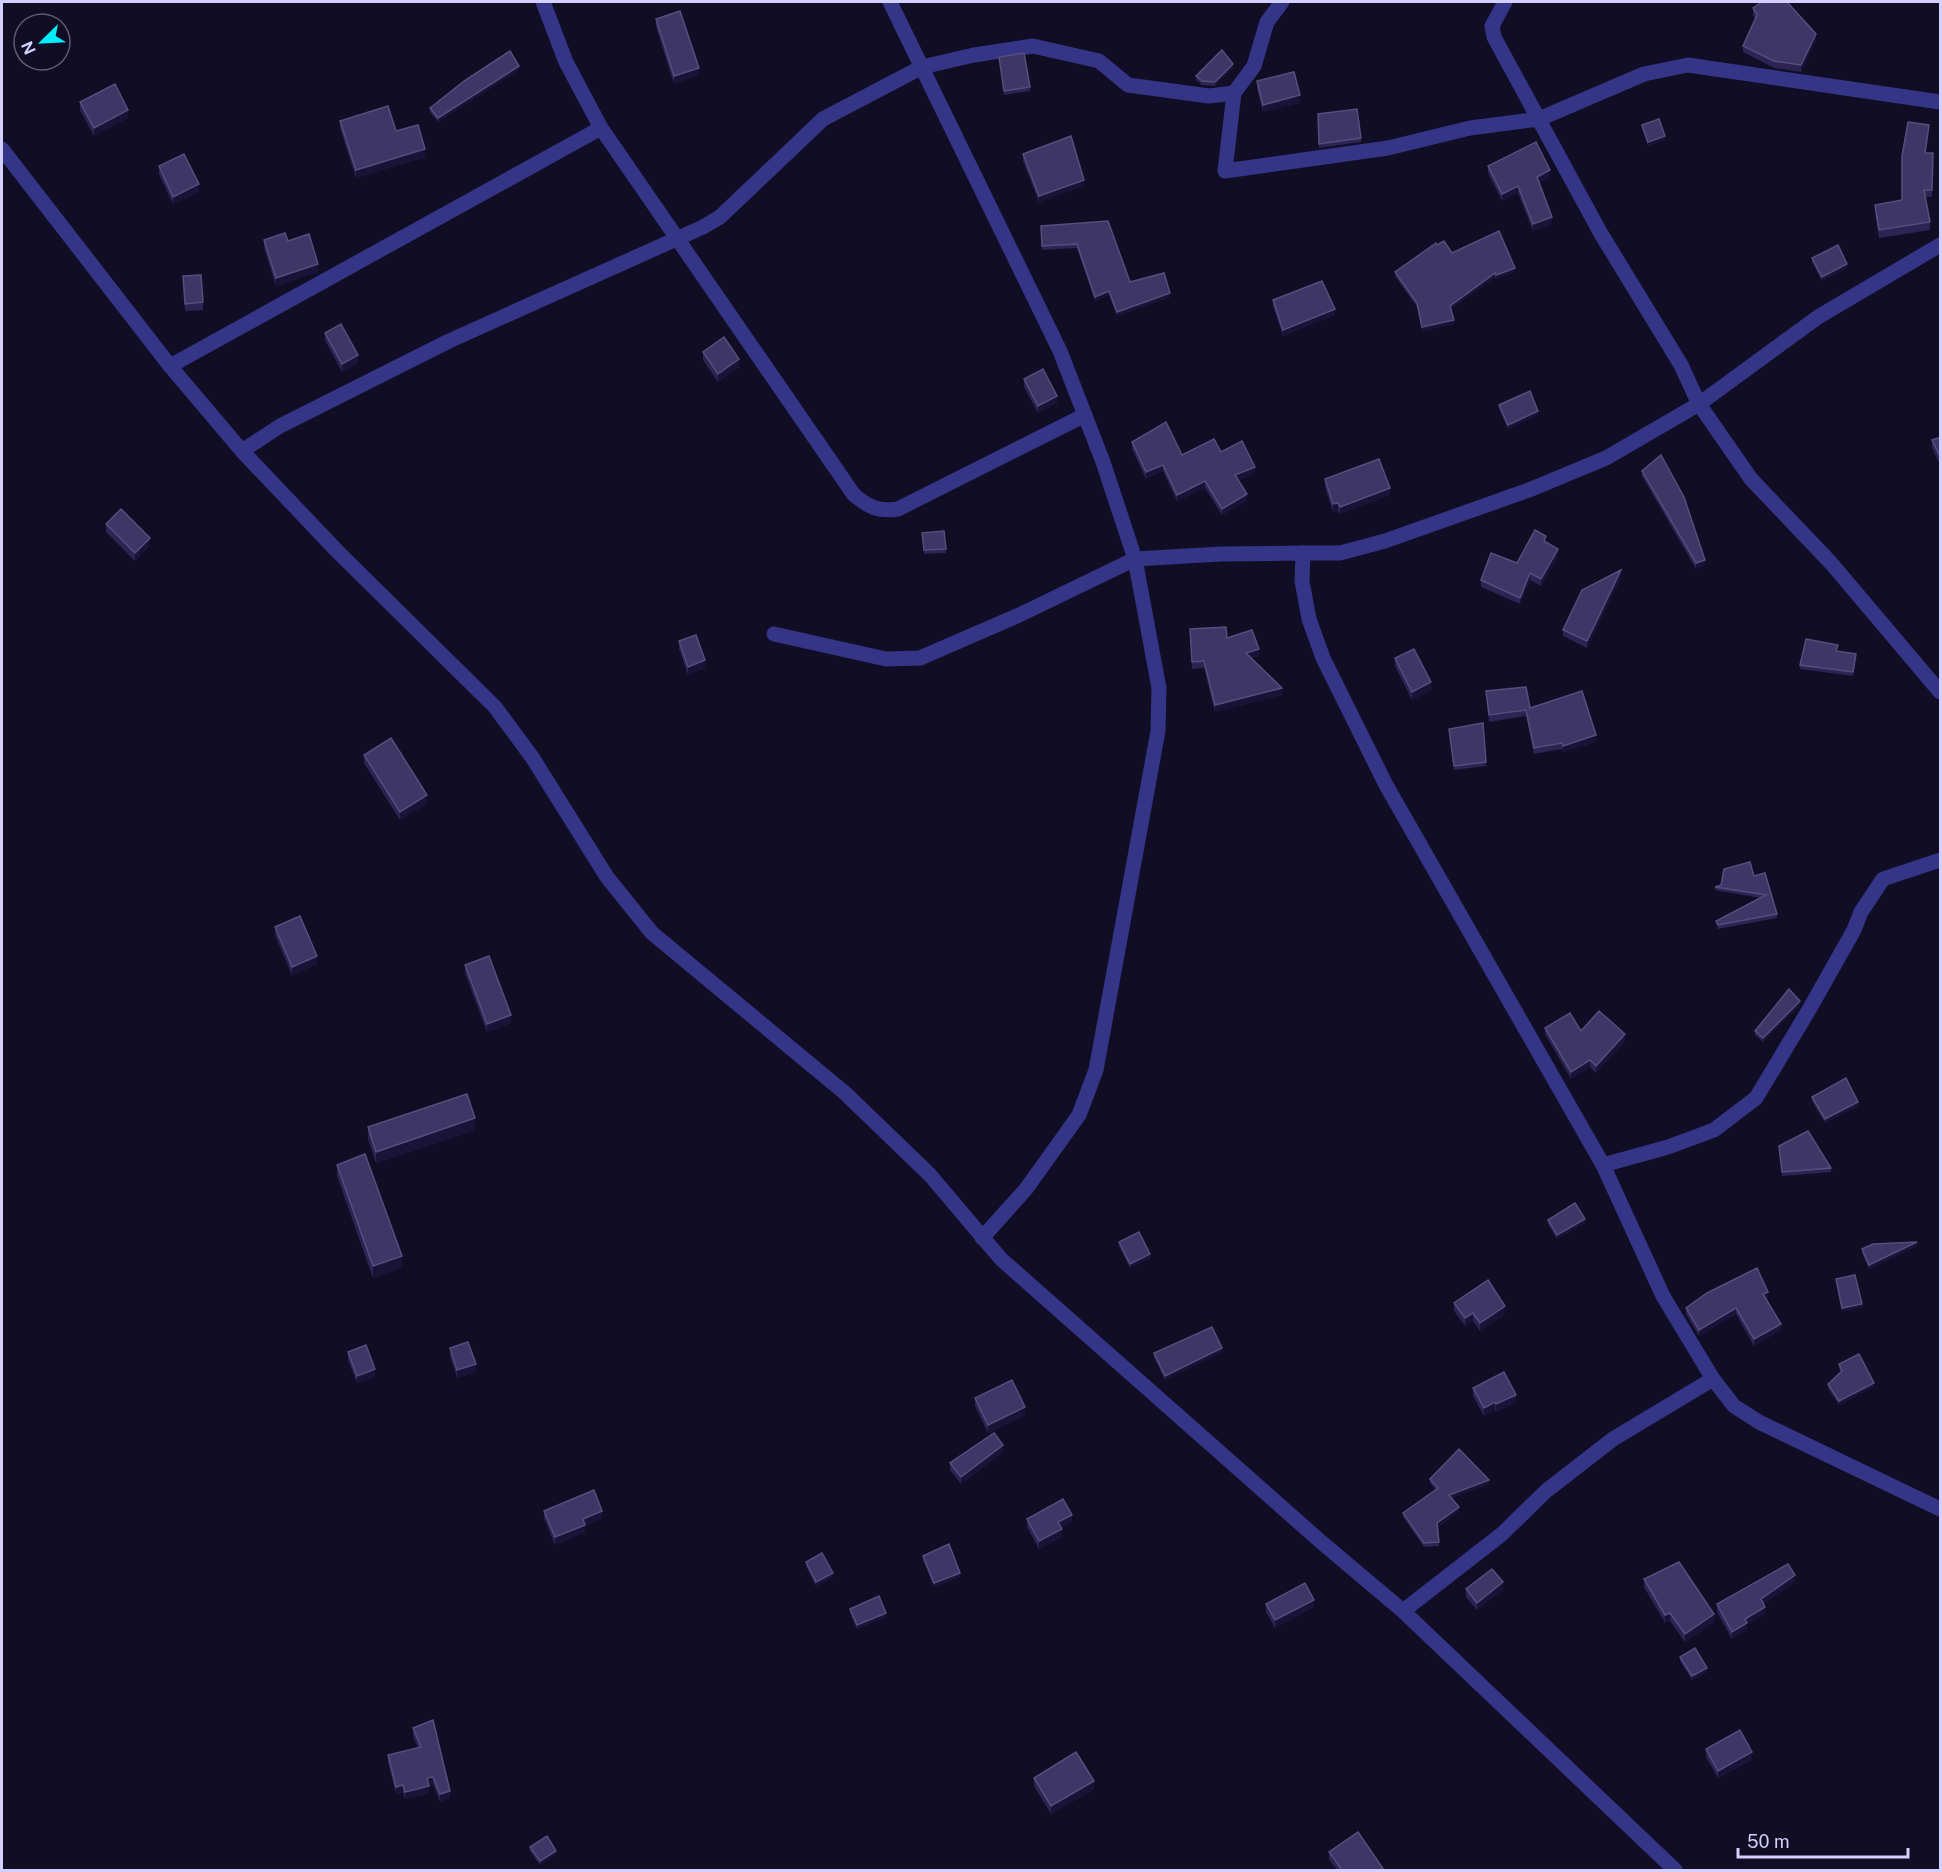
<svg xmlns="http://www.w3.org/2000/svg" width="1942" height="1872" font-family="'Public Sans',sans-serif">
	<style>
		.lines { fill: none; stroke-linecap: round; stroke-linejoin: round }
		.minor { stroke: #343586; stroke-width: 15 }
		.wall { fill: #2c2453 }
		.shaded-wall { fill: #191338 }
		.building { fill: #3e3665; stroke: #554e7e; stroke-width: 1.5 }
	</style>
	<rect width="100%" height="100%" fill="#100d24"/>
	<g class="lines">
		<g class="minor">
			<polyline points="543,2 566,62 601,128"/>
			<polyline points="890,2 1060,351 1103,462 1135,559 1221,554 1303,553 1302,581 1309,619 1323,658 1386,785 1603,1165 1663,1296 1713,1379"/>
			<polyline points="1282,2 1267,22 1254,66 1234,93 1225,171 1388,148 1470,128 1539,119 1644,74 1688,65 1940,102"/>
			<polyline points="1505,2 1492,26 1494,37 1600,232 1681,365 1699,404 1751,479 1831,563 1940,692"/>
			<polyline points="2,149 170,366 242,451 337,551 495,707 532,757 607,877 652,933 845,1093 930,1175 1001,1259 1320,1541 1403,1611 1675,1870"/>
			<path d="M 170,366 L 601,128 L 854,495 C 869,507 878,512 898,509 L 1085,415"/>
			<polyline points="242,451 280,426 449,341 703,227 720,217 823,119 922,67 974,55 1033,46 1099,61 1128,85 1209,96 1234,93"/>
			<polyline points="1303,553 1340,553 1385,541 1529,490 1606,458 1699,404 1818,317 1940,245"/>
			<polyline points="774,634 886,659 920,658 1017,616 1135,559 1159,688 1158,731 1096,1070 1079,1115 1026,1189 982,1238"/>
			<polyline points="1603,1165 1668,1147 1714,1130 1756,1098 1810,1008 1854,930 1861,912 1883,879 1940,860"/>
			<polyline points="1403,1611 1502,1534 1546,1491 1613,1439 1713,1379 1734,1406 1759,1422 1940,1509"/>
		</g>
	</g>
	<g class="wall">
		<polygon points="1753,8 1816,41 1801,72 1774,68 1743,52 1743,46 1755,19 1753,15"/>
		<polygon points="656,19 699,75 674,84 656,27"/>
		<polygon points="999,57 1030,87 1030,91 1004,95"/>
		<polygon points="1233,68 1215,86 1202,85 1196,80 1196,76"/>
		<polygon points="519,70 438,122 430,112 430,108"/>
		<polygon points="1257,81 1300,103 1263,112 1257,89"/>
		<polygon points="80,102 128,118 94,136 80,110"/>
		<polygon points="1318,114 1361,138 1361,142 1319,148"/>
		<polygon points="340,121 396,131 425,157 356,178 340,128"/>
		<polygon points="1642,125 1665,140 1648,146 1642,129"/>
		<polygon points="1929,133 1926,153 1933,153 1932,197 1925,197 1930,222 1930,230 1879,238 1875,212 1875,205 1902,200"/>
		<polygon points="1023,154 1084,186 1039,202 1023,161"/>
		<polygon points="159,166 199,192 173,204 159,174"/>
		<polygon points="1488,166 1550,177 1539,183 1552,224 1533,231 1518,193 1502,201 1488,173"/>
		<polygon points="1108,221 1130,282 1170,297 1117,316 1109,295 1095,301 1077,248 1042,250 1041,226"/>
		<polygon points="264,240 288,241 318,272 276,286 264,248"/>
		<polygon points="1452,253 1515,272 1496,279 1495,277 1451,309 1454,324 1422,331 1417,307 1395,276 1395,272"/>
		<polygon points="1812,258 1847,268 1822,281 1812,262"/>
		<polygon points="183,276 203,302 203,310 185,311"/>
		<polygon points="1273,300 1335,315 1283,336 1273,306"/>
		<polygon points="325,333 358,363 342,372 325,340"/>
		<polygon points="703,352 739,367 718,382 703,360"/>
		<polygon points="1024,379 1057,403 1038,413 1024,387"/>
		<polygon points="1499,405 1538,415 1508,429 1499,409"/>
		<polygon points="1941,437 1941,467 1932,448 1932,440"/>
		<polygon points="1132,442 1182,455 1221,452 1255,474 1238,480 1247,501 1222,515 1205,488 1177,501 1163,471 1146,479 1132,449"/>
		<polygon points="1642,471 1705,565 1696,569 1642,476"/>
		<polygon points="1325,479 1390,495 1340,514 1338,511 1333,512 1325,487"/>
		<polygon points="106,524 150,545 135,561 106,532"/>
		<polygon points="944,531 946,553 924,554 922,533"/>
		<polygon points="1546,542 1558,556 1541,586 1530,580 1520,604 1481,587 1481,580 1517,563"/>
		<polygon points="1621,577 1587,648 1563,636 1563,630"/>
		<polygon points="1190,629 1227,638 1259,656 1251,658 1282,695 1215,712 1204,668 1192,669"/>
		<polygon points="679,641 705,668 688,675 679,649"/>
		<polygon points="1838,649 1837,651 1856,658 1853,676 1800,669 1800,665"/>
		<polygon points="1395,658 1431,690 1412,700 1395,666"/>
		<polygon points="1486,691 1530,708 1596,742 1563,752 1562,749 1534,754 1526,716 1489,722"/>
		<polygon points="1483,723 1486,766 1454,770 1449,729"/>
		<polygon points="364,755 427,803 400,820 364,763"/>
		<polygon points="1754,876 1777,914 1777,918 1718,929 1716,921 1760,898 1715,890 1715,887"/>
		<polygon points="275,927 317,964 292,975 275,935"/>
		<polygon points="465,965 511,1023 487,1032 465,973"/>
		<polygon points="1800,1005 1763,1042 1755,1035 1755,1031"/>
		<polygon points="1545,1028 1581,1031 1625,1041 1596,1073 1590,1067 1571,1079 1545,1034"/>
		<polygon points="1812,1097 1858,1106 1825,1123 1812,1101"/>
		<polygon points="368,1127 475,1130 376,1163 368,1139"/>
		<polygon points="1779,1146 1831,1168 1831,1172 1782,1176"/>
		<polygon points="337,1165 402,1268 373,1278 337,1176"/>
		<polygon points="1548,1220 1585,1223 1557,1239 1548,1224"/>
		<polygon points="1119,1242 1150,1258 1130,1268 1119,1246"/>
		<polygon points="1917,1246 1869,1269 1862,1253 1862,1249"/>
		<polygon points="1768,1298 1766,1299 1781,1330 1754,1346 1736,1314 1699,1336 1686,1314 1686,1308"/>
		<polygon points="1454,1303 1505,1314 1480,1331 1473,1321 1465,1326 1454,1311"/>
		<polygon points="450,1348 476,1372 457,1378 450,1356"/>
		<polygon points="348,1352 375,1377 357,1383 348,1360"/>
		<polygon points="1222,1352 1165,1380 1154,1357 1154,1353"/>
		<polygon points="1839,1364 1874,1387 1839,1405 1828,1388 1828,1384 1841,1373 1839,1368"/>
		<polygon points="1473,1388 1516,1402 1496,1412 1495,1410 1484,1416 1473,1396"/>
		<polygon points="975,1398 1025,1415 988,1433 975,1406"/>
		<polygon points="1003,1452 961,1484 950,1470 950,1463"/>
		<polygon points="1430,1479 1489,1484 1452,1498 1459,1511 1438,1527 1439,1546 1424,1547 1403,1517 1403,1513 1436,1490 1430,1483"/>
		<polygon points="544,1511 602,1519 585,1525 585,1532 555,1545 544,1518"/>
		<polygon points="1027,1519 1072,1522 1062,1528 1062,1537 1039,1549 1027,1527"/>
		<polygon points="923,1556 960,1577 934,1587 923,1560"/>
		<polygon points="806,1562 833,1577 816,1586 806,1566"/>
		<polygon points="1644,1579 1714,1622 1685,1642 1670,1621 1665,1623 1644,1587"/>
		<polygon points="1795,1582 1764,1604 1765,1614 1747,1624 1747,1630 1732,1639 1717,1612 1717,1604"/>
		<polygon points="1466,1589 1503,1590 1477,1610 1466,1597"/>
		<polygon points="1266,1604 1314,1607 1275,1628 1266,1612"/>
		<polygon points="850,1609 886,1617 857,1629 850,1613"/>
		<polygon points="1680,1657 1707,1672 1692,1680 1680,1661"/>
		<polygon points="413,1728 450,1798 440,1802 433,1784 429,1785 429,1793 405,1799 403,1793 396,1794 388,1762 388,1755 418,1748 413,1736"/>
		<polygon points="1706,1749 1752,1760 1718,1778 1706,1757"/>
		<polygon points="1034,1778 1094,1789 1051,1814 1034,1786"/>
		<polygon points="530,1847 556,1855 540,1865 530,1851"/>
		<polygon points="1329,1852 1384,1870 1337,1870 1329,1860"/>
	</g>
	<g class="shaded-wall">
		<polygon points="1816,34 1816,41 1801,72 1801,65"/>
		<polygon points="1233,64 1233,68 1215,86 1215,82"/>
		<polygon points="519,66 519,70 438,122 438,118"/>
		<polygon points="699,68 699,75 674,84 674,76"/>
		<polygon points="1300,95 1300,103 1263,112 1263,105"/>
		<polygon points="128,110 128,118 94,136 94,128"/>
		<polygon points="1929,125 1929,133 1925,160 1925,153"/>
		<polygon points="1665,136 1665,140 1648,146 1648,142"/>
		<polygon points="425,149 425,157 356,178 356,170"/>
		<polygon points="1550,170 1550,177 1537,184 1537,177"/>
		<polygon points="1084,180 1084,186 1039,202 1039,196"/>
		<polygon points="199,184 199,192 173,204 173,197"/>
		<polygon points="1518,186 1518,193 1502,201 1502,194"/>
		<polygon points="1552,217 1552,224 1533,231 1533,224"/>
		<polygon points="318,264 318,272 276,286 276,278"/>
		<polygon points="1847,264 1847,268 1822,281 1822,277"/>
		<polygon points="1515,268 1515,272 1496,279 1496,275"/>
		<polygon points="1495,273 1495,277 1450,310 1450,306"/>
		<polygon points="1109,291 1109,295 1095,301 1095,297"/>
		<polygon points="1170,293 1170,297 1117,316 1117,312"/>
		<polygon points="1335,309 1335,315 1283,336 1283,330"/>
		<polygon points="1454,320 1454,324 1422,331 1422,327"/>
		<polygon points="358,355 358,363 342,372 342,364"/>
		<polygon points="739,359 739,367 718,382 718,374"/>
		<polygon points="1057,396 1057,403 1038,413 1038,406"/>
		<polygon points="1538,411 1538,415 1508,429 1508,425"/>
		<polygon points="1163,465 1163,471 1146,479 1146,472"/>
		<polygon points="1255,467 1255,474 1235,482 1235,475"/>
		<polygon points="1205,481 1205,488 1177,501 1177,495"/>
		<polygon points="1390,488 1390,495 1340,514 1340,507"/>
		<polygon points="1247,494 1247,501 1222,515 1222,509"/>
		<polygon points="1338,503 1338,511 1333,512 1333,504"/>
		<polygon points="150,538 150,545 135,561 135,553"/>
		<polygon points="1558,549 1558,556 1541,586 1541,579"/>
		<polygon points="1705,560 1705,565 1696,569 1696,563"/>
		<polygon points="1621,570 1621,577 1587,648 1587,641"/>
		<polygon points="1530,573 1530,580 1520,604 1520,598"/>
		<polygon points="1259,649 1259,656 1246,660 1246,653"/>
		<polygon points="705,660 705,668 688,675 688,667"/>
		<polygon points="1431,682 1431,690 1412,700 1412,692"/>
		<polygon points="1282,688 1282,695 1215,712 1215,705"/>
		<polygon points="1596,735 1596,742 1563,752 1563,746"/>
		<polygon points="427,795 427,803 400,820 400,812"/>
		<polygon points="317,956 317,964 292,975 292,967"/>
		<polygon points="1800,1001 1800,1005 1763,1042 1763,1038"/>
		<polygon points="511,1015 511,1023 487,1032 487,1024"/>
		<polygon points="1625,1034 1625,1041 1596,1073 1596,1066"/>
		<polygon points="1590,1060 1590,1067 1571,1079 1571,1072"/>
		<polygon points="1858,1102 1858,1106 1825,1123 1825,1119"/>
		<polygon points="475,1118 475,1130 376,1163 376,1152"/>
		<polygon points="1585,1219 1585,1223 1557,1239 1557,1235"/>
		<polygon points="1917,1242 1917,1246 1869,1269 1869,1265"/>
		<polygon points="1150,1254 1150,1258 1130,1268 1130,1264"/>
		<polygon points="402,1256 402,1268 373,1278 373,1266"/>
		<polygon points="1768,1292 1768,1298 1763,1300 1763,1294"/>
		<polygon points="1862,1304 1862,1308 1842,1312 1842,1308"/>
		<polygon points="1505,1306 1505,1314 1480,1331 1480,1323"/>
		<polygon points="1736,1308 1736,1314 1699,1336 1699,1330"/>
		<polygon points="1473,1313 1473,1321 1465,1326 1465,1318"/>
		<polygon points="1781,1324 1781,1330 1754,1346 1754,1339"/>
		<polygon points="1222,1348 1222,1352 1165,1380 1165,1376"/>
		<polygon points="476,1364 476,1372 457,1378 457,1370"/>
		<polygon points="375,1369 375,1377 357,1383 357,1376"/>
		<polygon points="1874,1383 1874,1387 1839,1405 1839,1401"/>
		<polygon points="1516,1395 1516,1402 1496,1412 1496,1404"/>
		<polygon points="1495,1402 1495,1410 1484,1416 1484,1408"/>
		<polygon points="1025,1407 1025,1415 988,1433 988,1425"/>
		<polygon points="1003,1445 1003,1452 961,1484 961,1477"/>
		<polygon points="1489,1480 1489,1484 1449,1499 1449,1495"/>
		<polygon points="1459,1507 1459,1511 1437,1527 1437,1523"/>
		<polygon points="602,1511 602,1519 585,1525 585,1532 555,1545 555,1537 583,1519"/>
		<polygon points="1072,1515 1072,1522 1058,1530 1058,1522"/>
		<polygon points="1062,1529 1062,1537 1039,1549 1039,1541"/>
		<polygon points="833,1573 833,1577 816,1586 816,1582"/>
		<polygon points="960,1573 960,1577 934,1587 934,1583"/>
		<polygon points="1795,1575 1795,1582 1761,1606 1761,1599"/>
		<polygon points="1503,1582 1503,1590 1477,1610 1477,1603"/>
		<polygon points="1314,1600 1314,1607 1275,1628 1275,1620"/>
		<polygon points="1765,1607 1765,1614 1747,1624 1747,1630 1732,1639 1732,1632 1745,1619"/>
		<polygon points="886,1613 886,1617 857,1629 857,1625"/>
		<polygon points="1670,1613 1670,1621 1665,1623 1665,1615"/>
		<polygon points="1714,1614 1714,1622 1685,1642 1685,1634"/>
		<polygon points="1707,1668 1707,1672 1692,1680 1692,1676"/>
		<polygon points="1752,1752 1752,1760 1718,1778 1718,1771"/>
		<polygon points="433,1777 433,1784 427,1785 427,1778"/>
		<polygon points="1094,1781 1094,1789 1051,1814 1051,1806"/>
		<polygon points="403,1785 403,1793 396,1794 396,1787"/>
		<polygon points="429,1786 429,1793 405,1799 405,1792"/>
		<polygon points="450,1791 450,1798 440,1802 440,1794"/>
		<polygon points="556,1851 556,1855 540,1865 540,1861"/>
	</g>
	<g class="building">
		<polygon points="1762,2 1787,2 1816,34 1801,65 1774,61 1743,46 1757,15 1753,8"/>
		<polygon points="680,11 699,68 674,76 656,19"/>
		<polygon points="1222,50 1233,64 1215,82 1202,81 1196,76"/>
		<polygon points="510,51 519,66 438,118 430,108 464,81"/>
		<polygon points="1024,53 1030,87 1004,91 999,57"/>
		<polygon points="1294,72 1300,95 1263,105 1257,81"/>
		<polygon points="115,84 128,110 94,128 80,102"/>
		<polygon points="388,106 396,131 418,125 425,149 356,170 340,121"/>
		<polygon points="1357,109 1361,138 1319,144 1318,114"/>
		<polygon points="1659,119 1665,136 1648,142 1642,125"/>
		<polygon points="1908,122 1929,125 1925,153 1933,153 1932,190 1924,190 1930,222 1879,230 1875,205 1902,200 1902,156"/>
		<polygon points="1071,136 1084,180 1039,196 1023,154"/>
		<polygon points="1536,142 1550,170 1537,177 1552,217 1533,224 1518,186 1502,194 1488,166"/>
		<polygon points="184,154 199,184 173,197 159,166"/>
		<polygon points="1108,221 1130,282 1164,273 1170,293 1117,312 1109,291 1095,297 1077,244 1042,246 1041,226"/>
		<polygon points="1499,231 1515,268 1496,275 1495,273 1450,306 1454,320 1422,327 1417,303 1395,272 1436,243 1437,245 1444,241 1452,253"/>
		<polygon points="285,233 288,241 309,234 318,264 276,278 264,240"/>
		<polygon points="1838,245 1847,264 1822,277 1812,258"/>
		<polygon points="201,275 203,302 185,304 183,276"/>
		<polygon points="1322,281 1335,309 1283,330 1273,300"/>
		<polygon points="341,324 358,355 342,364 325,333"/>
		<polygon points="724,337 739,359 718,374 703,352"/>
		<polygon points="1043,369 1057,396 1038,406 1024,379"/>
		<polygon points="1530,391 1538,411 1508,425 1499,405"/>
		<polygon points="1166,422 1182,455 1214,439 1221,452 1242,441 1255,467 1235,475 1247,494 1222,509 1205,481 1177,495 1163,465 1146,472 1132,442"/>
		<polygon points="1941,437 1941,459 1932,440"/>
		<polygon points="1661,455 1684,497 1705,560 1696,563 1642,471"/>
		<polygon points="1379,459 1390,488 1340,507 1338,503 1333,504 1325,479"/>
		<polygon points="121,509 150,538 135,553 106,524"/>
		<polygon points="1535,530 1546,536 1544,541 1558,549 1541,579 1530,573 1520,598 1481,580 1491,553 1517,563"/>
		<polygon points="944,531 946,549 924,550 922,533"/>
		<polygon points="1621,570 1587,641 1563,630 1582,590"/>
		<polygon points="1226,627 1227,638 1252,630 1259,649 1246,653 1282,688 1215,705 1204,661 1192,662 1190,629"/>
		<polygon points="696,635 705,660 688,667 679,641"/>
		<polygon points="1806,639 1838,645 1836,651 1856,654 1853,672 1800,665"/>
		<polygon points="1414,649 1431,682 1412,692 1395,658"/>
		<polygon points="1526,687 1530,708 1582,691 1596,735 1563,746 1562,743 1534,748 1526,710 1489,715 1486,691"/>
		<polygon points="1483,723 1486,762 1454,766 1449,729"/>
		<polygon points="391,738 427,795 400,812 364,755"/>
		<polygon points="1750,862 1754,876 1765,873 1777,914 1718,925 1716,921 1766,895 1715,887 1721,885 1724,869"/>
		<polygon points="300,916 317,956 292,967 275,927"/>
		<polygon points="489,956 511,1015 487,1024 465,965"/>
		<polygon points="1789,989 1800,1001 1763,1038 1755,1031"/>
		<polygon points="1599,1011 1625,1034 1596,1066 1590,1060 1571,1072 1545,1028 1570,1013 1581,1031"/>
		<polygon points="1846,1078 1858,1102 1825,1119 1812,1097"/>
		<polygon points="467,1094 475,1118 376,1152 368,1127"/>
		<polygon points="1808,1131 1831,1168 1782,1172 1779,1146"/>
		<polygon points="365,1154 402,1256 373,1266 337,1165"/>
		<polygon points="1575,1203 1585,1219 1557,1235 1548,1220"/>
		<polygon points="1139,1232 1150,1254 1130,1264 1119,1242"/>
		<polygon points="1917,1242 1869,1265 1862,1249 1873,1244"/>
		<polygon points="1757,1268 1768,1292 1763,1294 1781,1324 1754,1339 1736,1308 1699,1330 1686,1308 1707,1293"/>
		<polygon points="1855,1275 1862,1304 1842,1308 1836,1279"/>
		<polygon points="1488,1280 1505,1306 1480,1323 1473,1313 1465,1318 1454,1303"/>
		<polygon points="1212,1327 1222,1348 1165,1376 1154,1353"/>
		<polygon points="468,1342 476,1364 457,1370 450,1348"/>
		<polygon points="366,1345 375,1369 357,1376 348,1352"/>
		<polygon points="1859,1354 1874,1383 1839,1401 1828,1384 1842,1371 1839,1364"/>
		<polygon points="1504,1372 1516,1395 1496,1404 1495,1402 1484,1408 1473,1388"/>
		<polygon points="1012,1380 1025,1407 988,1425 975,1398"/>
		<polygon points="994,1433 1003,1445 961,1477 950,1463"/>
		<polygon points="1459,1449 1489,1480 1449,1495 1459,1507 1437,1523 1439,1542 1424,1543 1403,1513 1438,1488 1430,1479"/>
		<polygon points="594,1490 602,1511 583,1519 585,1525 555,1537 544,1511"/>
		<polygon points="1063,1499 1072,1515 1058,1522 1062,1529 1039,1541 1027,1519"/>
		<polygon points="949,1544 960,1573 934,1583 923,1556"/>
		<polygon points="822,1553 833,1573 816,1582 806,1562"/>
		<polygon points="1679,1562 1714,1614 1685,1634 1670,1613 1665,1615 1644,1579"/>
		<polygon points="1788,1564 1795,1575 1761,1599 1765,1607 1745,1619 1747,1623 1732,1632 1717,1604"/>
		<polygon points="1492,1569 1503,1582 1477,1603 1466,1589"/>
		<polygon points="1305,1583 1314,1600 1275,1620 1266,1604"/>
		<polygon points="879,1596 886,1613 857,1625 850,1609"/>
		<polygon points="1695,1648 1707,1668 1692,1676 1680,1657"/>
		<polygon points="433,1720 450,1791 440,1794 433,1777 427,1778 429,1786 405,1792 403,1785 396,1787 388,1755 421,1747 413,1728"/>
		<polygon points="1740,1730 1752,1752 1718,1771 1706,1749"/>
		<polygon points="1076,1752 1094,1781 1051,1806 1034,1778"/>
		<polygon points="1358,1832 1384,1870 1342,1870 1329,1852"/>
		<polygon points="547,1836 556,1851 540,1861 530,1847"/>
	</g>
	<rect width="1942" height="1872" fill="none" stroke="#d3d0ff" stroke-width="6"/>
	<g transform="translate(42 42) rotate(246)"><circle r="28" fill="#100d24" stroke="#5e5b7c" stroke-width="1.5"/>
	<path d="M0-4.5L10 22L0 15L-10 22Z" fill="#00edfb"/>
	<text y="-9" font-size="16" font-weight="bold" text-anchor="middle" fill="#d3d0ff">N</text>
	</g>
	<path d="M1738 1848v9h170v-9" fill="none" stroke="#d3d0ff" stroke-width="3"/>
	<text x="1747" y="1848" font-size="18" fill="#d3d0ff" stroke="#100d24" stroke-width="4.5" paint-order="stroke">50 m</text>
</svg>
